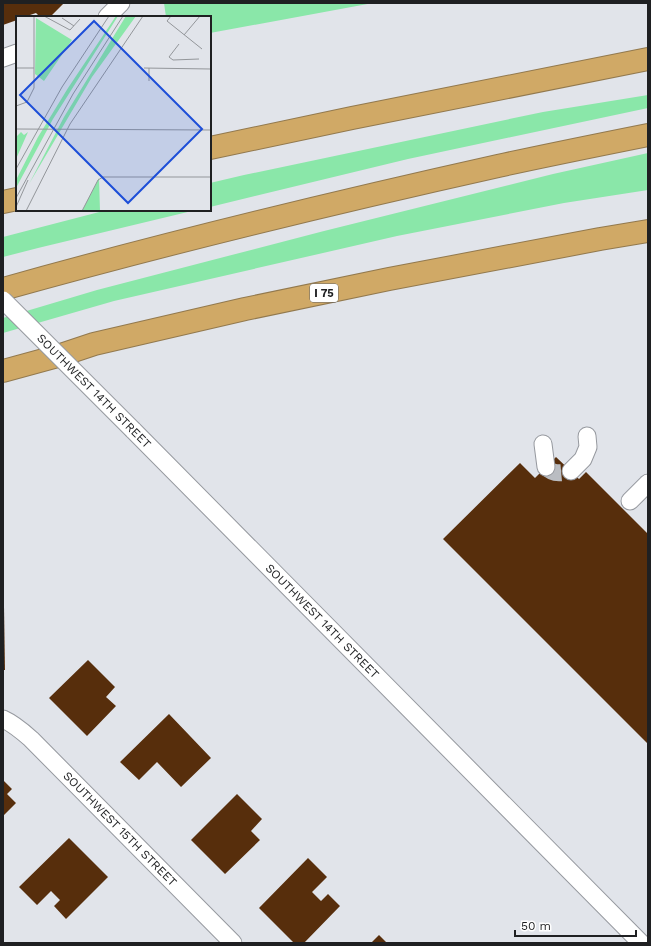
<svg xmlns="http://www.w3.org/2000/svg" width="651" height="946" font-family="'Work Sans',sans-serif">
	<style>
		.green { fill: #8ae7a9 }
		.building { fill: #572e0c }
		.lines { fill: none; stroke-linecap: round; stroke-linejoin: round }
		.minor-tunnel { stroke: #babdc2; stroke-width: 17; stroke-dasharray: 17 8; stroke-linecap: butt }
		.minor-casing { stroke: #96999f; stroke-width: 19 }
		.highway-casing { stroke: #92794e; stroke-width: 24 }
		.minor { stroke: #fff; stroke-width: 17 }
		.highway { stroke: #d0a966; stroke-width: 22 }
		.minor-bridge-casing { stroke: #96999f; stroke-width: 19; stroke-linecap: butt }
		.minor-bridge { stroke: #fff; stroke-width: 17 }
		.labels { text-anchor: middle; stroke-width: 4; stroke-linejoin: round; paint-order: stroke }
		.shield { fill: #fff; stroke: #626364; stroke-width: 1 }
		.shield-label { font-size: 11px; font-weight: bold; fill: #1f2022 }
		.street-label { font-size: 12px; fill: #1f2022; stroke: #fff }
		.inset-road { fill: none; stroke: #93969a; stroke-width: 1 }
		.view { fill: #1d4ed8; fill-opacity: 0.15; stroke: #1d4ed8; stroke-width: 2 }
		.inset-edge { fill: none; stroke: #1f2022; stroke-width: 2 }
	</style>
	<rect width="100%" height="100%" fill="#e1e4ea"/>
	<g class="green">
		<polygon points="164,3 373,3 210,33 210,17 166,17"/>
		<polygon points="648,95 648,108 408,159 210,207 210,183 244,175 543,112"/>
		<polygon points="648,153 648,190 564,203 397,236 114,301 3,333 3,318 97,290 324,231 553,174"/>
		<polygon points="107,210 196,210 38,248 3,257 3,237"/>
	</g>
	<g class="building">
		<polygon points="3,3 64,3 50,17 40,17 36,13 24,17 17,17 17,20 3,25"/>
		<polygon points="556,457 579,479 586,472 648,534 648,744 443,539 520,463 535,478"/>
		<polygon points="3,607 4,607 5,670 3,670"/>
		<polygon points="88,660 115,687 106,697 116,706 87,736 49,698"/>
		<polygon points="169,714 211,758 181,787 157,762 139,780 120,762"/>
		<polygon points="3,780 12,789 7,794 16,803 3,816"/>
		<polygon points="237,794 262,819 251,831 260,840 225,874 191,840"/>
		<polygon points="69,838 108,877 66,919 54,906 60,900 51,891 37,905 19,887"/>
		<polygon points="308,858 327,877 312,892 321,901 328,894 340,906 304,943 294,943 259,908"/>
		<polygon points="379,935 387,943 371,943"/>
	</g>
	<g class="lines">
		<path class="minor-tunnel" d="M 546,467 C 553,475 561,473 571,471"/>
		<defs>
			<g id="minor">
				<polyline points="107,17 121,3"/>
				<polyline points="3,58 17,53"/>
				<path id="s1" d="M 133,430 L 641,943"/>
				<polyline points="543,444 546,467"/>
				<polyline points="571,471 583,459 588,447 587,436"/>
				<polyline points="630,501 648,483"/>
				<path id="s2" d="M 3,719 C 14,724 22,731 31,739 L 233,943"/>
			</g>
			<g id="highway">
				<polyline points="210,148 352,118 648,59"/>
				<polyline points="3,202 17,199"/>
				<path d="M 3,289 C 167,243 332,203 498,166 C 548,155 598,145 648,135"/>
				<polyline points="3,371 58,356 94,344 245,309 389,279 600,239 648,231"/>
			</g>
		</defs>
		<use href="#minor" class="minor-casing"/>
		<use href="#highway" class="highway-casing"/>
		<use href="#minor" class="minor"/>
		<use href="#highway" class="highway"/>
		<defs>
			<polyline id="minor-bridge" points="3,300 133,430"/>
		</defs>
		<use href="#minor-bridge" class="minor-bridge-casing"/>
		<use href="#minor-bridge" class="minor-bridge"/>
	</g>
	<g class="labels">
		<rect class="shield" x="310" y="284" width="28" height="18" rx="3"/>
		<g class="shield-label">
			<text x="324" y="297">I 75</text>
		</g>
		<g class="street-label">
			<text transform="translate(94 391) rotate(45)" y="4">SOUTHWEST 14TH STREET</text>
			<text dy="4" stroke="none"><textPath href="#s1" startOffset="269">SOUTHWEST 14TH STREET</textPath></text>
			<text dy="4" stroke="none"><textPath href="#s2" startOffset="161">SOUTHWEST 15TH STREET</textPath></text>
		</g>
	</g>
	<g transform="translate(16 16)">
		<rect width="195" height="195" fill="#e1e4ea"/>
		<path d="M 100,0 L 102,0 L 37,103 L 0,172 L 0,164 L 22,121 L 52,72 ZM 110,0 L 120,0 L 76,61 L 13,168 L 48,101 ZM 20,2 L 56,24 L 28,65 L 19,58 ZM 5,116 L 8,119 L 12,116 L 0,143 L 0,121 ZM 83,162 L 84,195 L 66,195 Z" fill="#8ae7a9"/>
		<path class="inset-road" d="M 28,0 L 54,14 L 64,3M 155,0 L 151,5 L 186,33M 46,2 L 58,10M 168,19 L 184,0M 163,28 L 153,41 L 157,44 L 183,43M 0,52 L 18,52M 128,52 L 195,53M 133,65 L 133,52M 0,90 L 11,86 L 18,72 L 18,0M 0,113 L 195,114M 0,153 L 46,71 L 93,0M 0,182 L 57,78 L 107,0M 0,191 L 12,164M 10,195 L 54,108 L 127,0M 66,195 L 82,164 L 87,161 L 195,161"/>
		<path class="view" d="M 78,5 L 186,113 L 112,187 L 4,79 Z"/>
		<rect width="195" height="195" class="inset-edge"/>
	</g>
	<rect width="651" height="946" fill="none" stroke="#1f2022" stroke-width="8"/>
	<path d="M515 930v6h121v-6" fill="none" stroke="#1f2022" stroke-width="2"/>
	<text x="521" y="930" font-size="12" fill="#1f2022" stroke="#ffffff" stroke-width="3" paint-order="stroke">50 m</text>
</svg>
